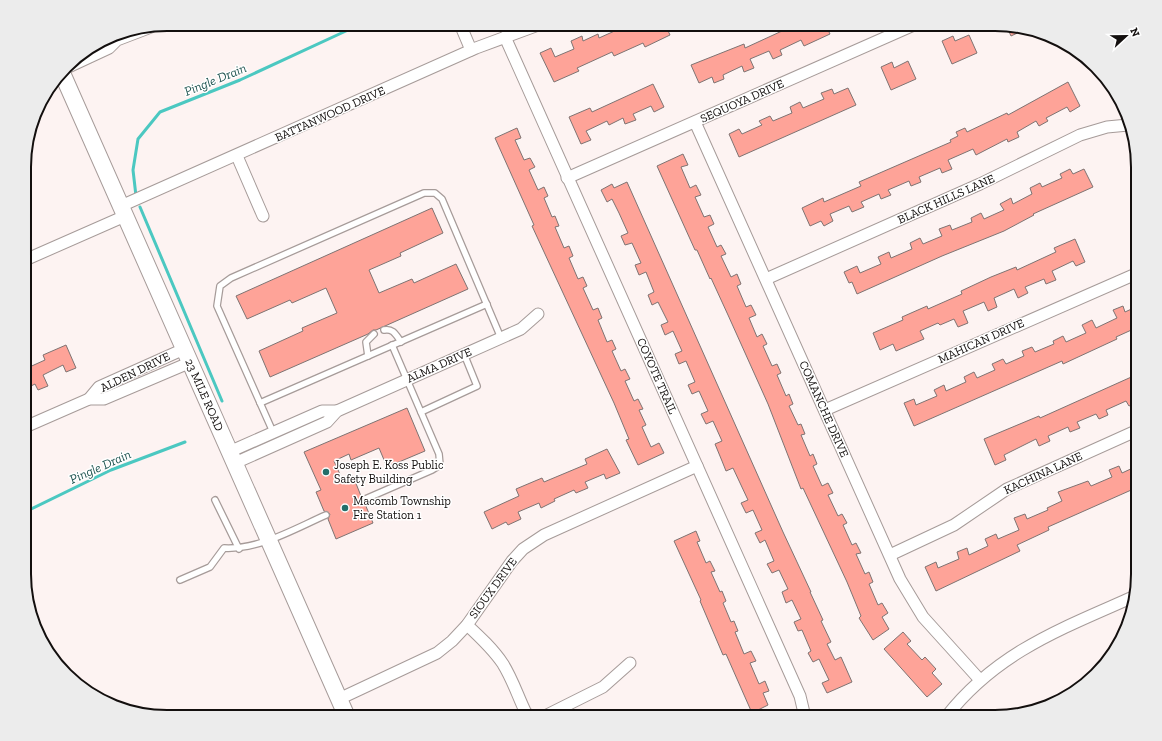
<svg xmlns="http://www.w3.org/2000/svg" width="1162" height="741" font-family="'Zilla Slab',serif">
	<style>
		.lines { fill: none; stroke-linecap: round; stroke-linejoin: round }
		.stream { stroke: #4bc8c1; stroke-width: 3 }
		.building { fill: #fea398; stroke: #7e7372 }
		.lane-casing { stroke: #a69b99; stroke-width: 8 }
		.street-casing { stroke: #a69b99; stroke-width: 13 }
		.secondary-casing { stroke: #a69b99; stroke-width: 18 }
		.lane { stroke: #fff; stroke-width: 5.5 }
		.street { stroke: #fff; stroke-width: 11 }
		.secondary { stroke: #fff; stroke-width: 16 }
		.poi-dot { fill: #246e6a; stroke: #fff; stroke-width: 1.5 }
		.labels { text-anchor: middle; stroke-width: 3; stroke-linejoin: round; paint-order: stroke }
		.street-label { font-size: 12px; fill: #130f0e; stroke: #fff }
		.poi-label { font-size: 12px; fill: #130f0e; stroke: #fff; text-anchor: start }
		.water-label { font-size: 13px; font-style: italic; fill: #1e534f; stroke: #fff }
		.rim { fill: none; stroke: #130f0e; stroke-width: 2 }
	</style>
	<rect width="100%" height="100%" fill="#fdf3f2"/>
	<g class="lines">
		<g class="stream">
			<polyline points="136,196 133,170 138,139 160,112 240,80 361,24"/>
			<polyline points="140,207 222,401"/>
			<polyline points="25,512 111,470 185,442"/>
		</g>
	</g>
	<g class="building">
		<polygon points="617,24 629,24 631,29 641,24 665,24 670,35 645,47 643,43 614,56 612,52 577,68 579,71 554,82 540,53 551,48 555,57 574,49 571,41 582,36 583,41 598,34 599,38 619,29"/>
		<polygon points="790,24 825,24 830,34 804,46 801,40 780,50 782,55 773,59 769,51 750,59 754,68 744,72 742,66 723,75 724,79 714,83 712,77 699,83 691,65 744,44 745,48 782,31 781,28"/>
		<polygon points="1006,25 1012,26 1028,28 1011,36"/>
		<polygon points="969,35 977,53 952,64 942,41 953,36 955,41"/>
		<polygon points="908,61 916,79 891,90 881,67 892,62 894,68"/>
		<polygon points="1068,82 1080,106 1070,112 1067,107 1046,118 1048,121 1039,126 1036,121 1017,132 1019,137 1008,142 1007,139 976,155 973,149 948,160 952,169 942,173 940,168 919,177 921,182 911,186 909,181 888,190 891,195 881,199 879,194 861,202 864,207 852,212 849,206 830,214 833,221 824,226 821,221 810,226 802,208 823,198 824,202 861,186 859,182 951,142 950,140 958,136 956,132 965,128 967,132 1007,113 1008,115"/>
		<polygon points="653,84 664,107 654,112 651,106 633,114 636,120 625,124 623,118 609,125 607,121 586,131 591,140 581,144 569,117 590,108 592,112"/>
		<polygon points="848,88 856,105 739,157 729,134 739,129 742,134 762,125 759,121 770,116 773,121 792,113 790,107 800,102 803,108 824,99 821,93 832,89 834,94"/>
		<polygon points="517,128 521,138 515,140 524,160 530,158 535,167 529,170 538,190 544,187 548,196 544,198 552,217 555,216 559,226 555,227 564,248 569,246 573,256 569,258 578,279 583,277 587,286 583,288 593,310 598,308 602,318 598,320 607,342 612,340 616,349 612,351 621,371 625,369 630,379 625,381 634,401 638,399 643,409 639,410 646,425 642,427 651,447 659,443 664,453 638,465 626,440 629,439 614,403 532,226 534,225 495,138"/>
		<polygon points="683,154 688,165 681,167 690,188 696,185 701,195 695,197 704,217 710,215 714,224 708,227 717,247 721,245 726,254 721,256 731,277 737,274 741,284 737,286 746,307 751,305 756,315 749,318 757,337 762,334 767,344 763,346 772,366 777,364 781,373 777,375 786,396 789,394 793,404 789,406 798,425 801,424 805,434 801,435 810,456 813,454 817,464 813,466 822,486 828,483 833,493 828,495 838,516 842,514 847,523 843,525 852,545 856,543 861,553 856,554 865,574 869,572 873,582 869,584 878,605 882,603 888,613 882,617 889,629 873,640 859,618 861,616 847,582 803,488 801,489 768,404 728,315 711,278 710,279 697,250 695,250 657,166"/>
		<polygon points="1070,169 1073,174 1084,169 1093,187 1033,214 1034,215 1004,231 942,256 857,294 852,282 849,283 844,272 857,266 860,273 881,264 878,257 889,252 891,258 912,249 910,243 920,238 923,244 942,236 939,229 950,225 952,230 972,222 971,218 981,213 984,219 1004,210 1000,204 1011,198 1013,204 1032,194 1030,188 1040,183 1042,187 1062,178 1060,174"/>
		<polygon points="627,182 783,532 811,592 810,592 823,620 821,621 831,642 827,644 835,660 841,657 852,682 827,693 822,683 829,680 819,659 813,662 808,653 811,651 802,630 798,631 794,622 801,619 792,600 786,603 782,592 788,589 779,570 772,573 767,564 774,561 765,540 760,543 755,533 762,530 753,510 746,513 741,503 748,500 733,468 726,471 722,461 715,444 722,441 713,421 706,424 701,414 708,411 699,391 692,394 688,385 695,382 686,361 679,364 675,354 682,351 673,331 665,335 661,325 668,322 658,302 652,305 648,295 654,292 646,272 639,275 635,265 641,263 632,243 625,245 621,236 628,233 619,213 612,199 607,202 601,190 612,184 614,188"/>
		<polygon points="432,208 443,233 400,253 401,256 369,270 379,293 412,279 414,283 456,264 468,289 376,330 373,330 368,334 270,377 259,351 303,331 302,328 337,313 326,288 292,303 290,300 247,319 236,296"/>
		<polygon points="1075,239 1085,262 1076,266 1073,261 1052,271 1056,280 1046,284 1044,279 1025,287 1028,293 1018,298 1014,289 994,298 997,307 988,311 984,302 963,311 968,323 958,327 954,319 940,325 938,323 920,331 924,339 896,351 893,344 880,350 873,333 903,320 902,317 927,306 928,309 962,294 961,291 991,277 1016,267 1017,270 1056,252 1054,248"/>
		<polygon points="1123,306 1125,312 1138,306 1138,327 1116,337 1117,339 1063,364 1062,361 914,426 904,403 914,399 916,405 937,396 934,390 944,385 946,391 966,382 964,377 974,372 977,378 995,370 992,364 1003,359 1006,364 1024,356 1022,351 1032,347 1035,352 1054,344 1053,341 1063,336 1066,342 1086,333 1082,325 1092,320 1096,328 1117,318 1113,310"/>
		<polygon points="66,345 76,368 66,372 63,365 43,375 48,386 38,390 35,384 25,389 25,369 45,360 43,355"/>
		<polygon points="1138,374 1138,402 1129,406 1126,401 1106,410 1108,415 1099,419 1096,414 1077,422 1080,428 1070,432 1068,427 1048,436 1050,441 1039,446 1036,439 1004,455 1006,460 995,465 984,439 1039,416 1040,418"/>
		<polygon points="407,408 425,451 387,467 379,448 351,460 349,454 334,461 343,481 353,476 361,496 359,501 365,504 373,523 336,539 328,519 330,514 324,511 316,492 321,490 304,452"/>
		<polygon points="607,449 620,473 606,479 604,474 585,482 588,488 576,493 574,490 554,499 555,501 541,508 539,503 518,512 521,519 508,525 506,522 492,529 484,512 519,496 516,489 542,478 544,482 587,464 585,459"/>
		<polygon points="1119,466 1122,473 1135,467 1138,473 1138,487 1048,527 1049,530 1017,545 1020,551 936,591 925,567 936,562 938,568 959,559 957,552 967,548 969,555 988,546 985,539 996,534 998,539 1019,530 1014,518 1025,514 1027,519 1048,510 1047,508 1062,501 1058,492 1088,481 1091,486 1112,477 1109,470"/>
		<polygon points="696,531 700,541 697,542 706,563 710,561 715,571 711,572 720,592 722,591 726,601 723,603 731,622 734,621 738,631 735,632 744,654 751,651 756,661 750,663 759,684 765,681 769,691 763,693 768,705 752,713 726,654 723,655 700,601 701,600 674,541"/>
		<polygon points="903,632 911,641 907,644 922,660 925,657 936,669 932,673 942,684 927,697 884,649"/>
	</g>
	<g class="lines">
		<defs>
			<g id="lane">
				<path d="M 384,330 C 393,328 396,335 401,342"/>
				<polyline points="368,356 366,342 374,334"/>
				<polyline points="260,403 487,304"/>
				<polyline points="421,412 477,386 464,354"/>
				<polyline points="273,432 217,306 220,286 231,278 424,193 435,193 442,199 501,338"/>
				<polyline points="215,500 239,549"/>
				<polyline points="363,500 432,470 440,465 439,454 392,345"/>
				<path d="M 180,580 L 210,567 L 224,548 C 259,550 294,529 326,515"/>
			</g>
			<g id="street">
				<polyline points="460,24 471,50"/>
				<polyline points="505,37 800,696 805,717"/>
				<polyline points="66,68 109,48 117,40 151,27"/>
				<polyline points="695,122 900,579 923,617 980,680"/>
				<polyline points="237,156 263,216"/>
				<polyline points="567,178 916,24"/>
				<polyline points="121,206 476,48 541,24"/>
				<polyline points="25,260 125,216"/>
				<polyline points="766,279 980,184 1080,135 1107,127 1128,125"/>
				<polyline points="89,399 99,387 184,349"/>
				<polyline points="825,410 1138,273"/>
				<polyline points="25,427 89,399 104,399 191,362"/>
				<polyline points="229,452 322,411 337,411"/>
				<polyline points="235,463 327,422 337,411 521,329 538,314"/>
				<polyline points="890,555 954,525 1007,489 1138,430"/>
				<path d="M 467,625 C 480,637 493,649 503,664 C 513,680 518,697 526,713 L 532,717"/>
				<polyline points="339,699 437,653 452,641 467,625 512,561 523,549 544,535 697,466"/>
				<polyline points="543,717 603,687 630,663"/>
				<path d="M 946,717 C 997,652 1061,629 1133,597"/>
			</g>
			<g id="secondary">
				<path id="s1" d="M 62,73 L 347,717"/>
			</g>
		</defs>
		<use href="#lane" class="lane-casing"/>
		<use href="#street" class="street-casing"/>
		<use href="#secondary" class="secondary-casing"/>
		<use href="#lane" class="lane"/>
		<use href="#street" class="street"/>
		<use href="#secondary" class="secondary"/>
	</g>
	<g class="poi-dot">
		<circle cx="326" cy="472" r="4"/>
		<circle cx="345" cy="508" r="4"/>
	</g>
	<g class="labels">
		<g class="street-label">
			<text transform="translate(742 101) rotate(-24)" y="4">SEQUOYA DRIVE</text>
			<text transform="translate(330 114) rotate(-24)" y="4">BATTANWOOD DRIVE</text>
			<text transform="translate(946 199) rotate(-24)" y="4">BLACK HILLS LANE</text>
			<text transform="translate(981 341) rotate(-24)" y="4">MAHICAN DRIVE</text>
			<text transform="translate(439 365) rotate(-24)" y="4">ALMA DRIVE</text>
			<text transform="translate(135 372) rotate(-26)" y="4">ALDEN DRIVE</text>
			<text transform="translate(657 376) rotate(66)" y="4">COYOTE TRAIL</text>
			<text dy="4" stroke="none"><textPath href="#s1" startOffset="352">23 MILE ROAD</textPath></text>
			<text transform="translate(824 409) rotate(66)" y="4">COMANCHE DRIVE</text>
			<text transform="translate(1043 473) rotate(-25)" y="4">KACHINA LANE</text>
			<text transform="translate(493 588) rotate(-54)" y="4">SIOUX DRIVE</text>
		</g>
		<g class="poi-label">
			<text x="334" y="469">Joseph E. Koss Public<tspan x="334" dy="14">Safety Building</tspan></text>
			<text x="353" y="505">Macomb Township<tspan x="353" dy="14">Fire Station 1</tspan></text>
		</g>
		<g class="water-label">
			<text transform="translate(215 79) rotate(-22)" y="5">Pingle Drain</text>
			<text transform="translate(100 466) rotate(-24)" y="5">Pingle Drain</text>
		</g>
	</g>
	<path d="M0 0H1162V741H0ZM167 31H995A136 136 0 0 1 1131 167V574A136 136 0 0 1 995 710H167A136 136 0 0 1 31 574V167A136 136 0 0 1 167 31Z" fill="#ececec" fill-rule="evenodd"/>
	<path class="rim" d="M167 31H995A136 136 0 0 1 1131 167V574A136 136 0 0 1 995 710H167A136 136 0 0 1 31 574V167A136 136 0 0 1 167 31Z"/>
	<g transform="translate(1126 36) rotate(68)" stroke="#ffffff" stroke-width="3" paint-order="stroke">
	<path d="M0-3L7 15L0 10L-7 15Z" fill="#130f0e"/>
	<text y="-6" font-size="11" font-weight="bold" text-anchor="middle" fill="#130f0e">N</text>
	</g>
</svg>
